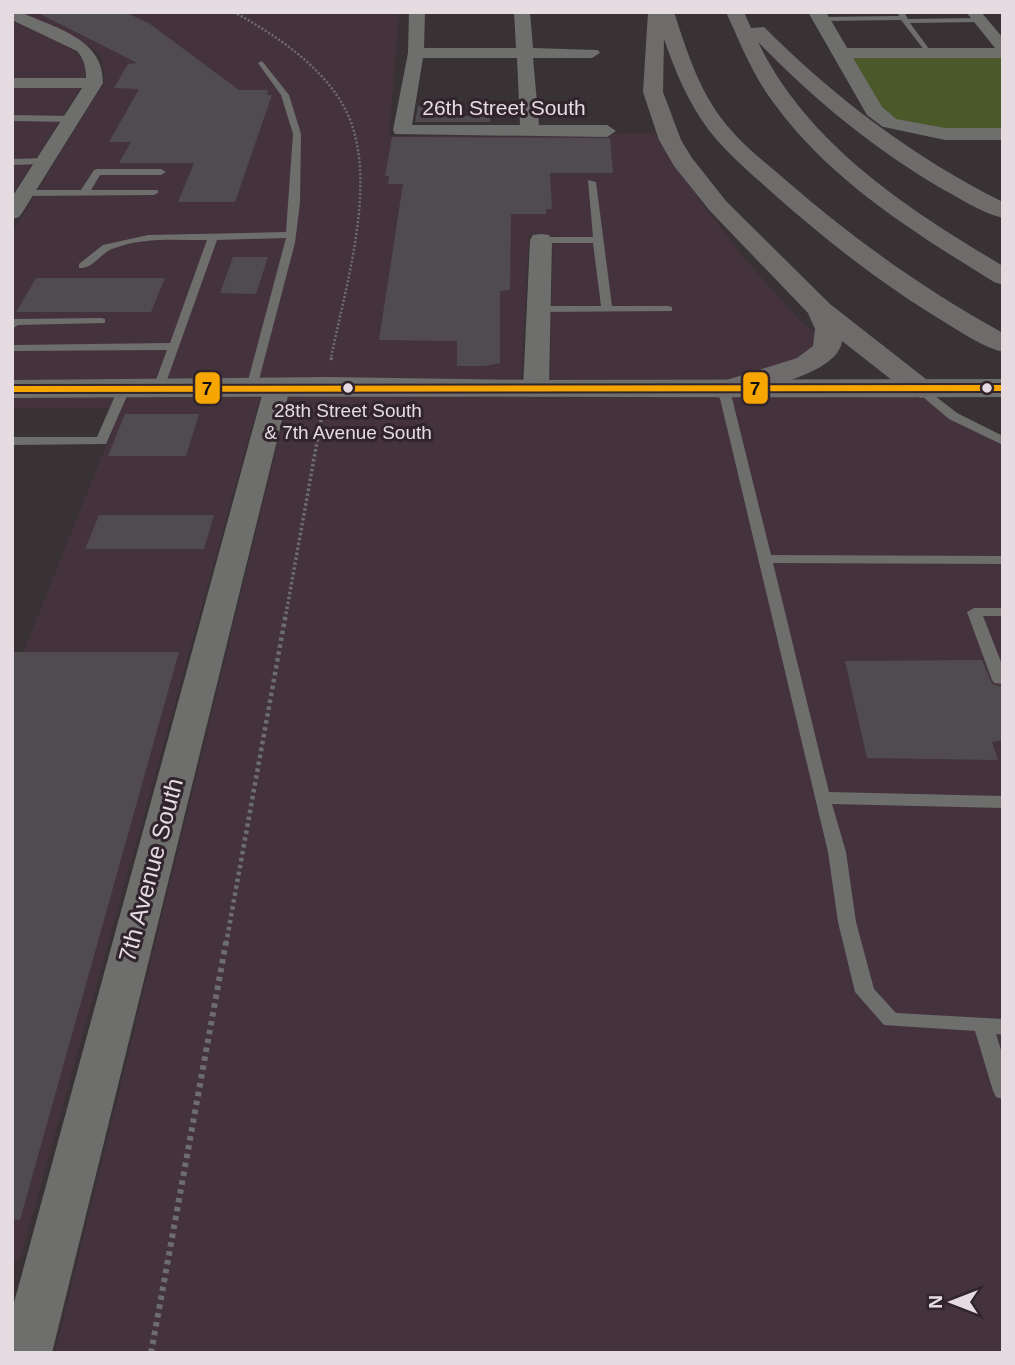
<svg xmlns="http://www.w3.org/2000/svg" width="1015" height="1365" font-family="Arial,sans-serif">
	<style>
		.built { fill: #44333d }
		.green { fill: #4a582a }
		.building { fill: #504b4e }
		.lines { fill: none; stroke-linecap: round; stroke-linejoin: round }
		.path-far3 { stroke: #6e6d6d; stroke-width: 2.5; stroke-dasharray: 2 2; stroke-linecap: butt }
		.path-far2 { stroke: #6e6d6d; stroke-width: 3.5; stroke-dasharray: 2.5 2.5; stroke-linecap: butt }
		.path-far1 { stroke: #6e6d6d; stroke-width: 4.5; stroke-dasharray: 3.5 3.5; stroke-linecap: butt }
		.path { stroke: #6e6d6d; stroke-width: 6; stroke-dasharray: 4.5 4.5; stroke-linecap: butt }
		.service { fill: #6e6e6c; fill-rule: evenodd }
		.minor { fill: #6e6e6c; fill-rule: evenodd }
		.tertiary { fill: #6e6e6c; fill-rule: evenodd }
		.motorway { fill: #6e6b6b; fill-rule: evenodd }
		.bus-1-casing { stroke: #31242c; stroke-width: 10 }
		.bus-1 { stroke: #f7a600; stroke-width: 6 }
		.bus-dot { fill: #e5dbe0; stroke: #31242c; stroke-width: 2.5 }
		.labels { text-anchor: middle; stroke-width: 6; stroke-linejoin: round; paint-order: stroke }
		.far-bus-label { font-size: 19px; fill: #e5dbe0; stroke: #31242c }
		.far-street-label { font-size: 21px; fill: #e5dbe0; stroke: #31242c }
		.street-label { font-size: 24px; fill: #e5dbe0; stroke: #31242c }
		.line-badge { stroke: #31242c; stroke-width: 2.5 }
		.pale-badge-label { font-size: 19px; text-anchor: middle; font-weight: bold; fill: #111 }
	</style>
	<rect width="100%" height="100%" fill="#383235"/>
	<g class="built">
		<polygon points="20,12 399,12 389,136 655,133 671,161 743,257 804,325 815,331 813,346 791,362 718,384 550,383 553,236 529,235 521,383 12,383 12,232 105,81 101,56 91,47"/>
		<polygon points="12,19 74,50 82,58 86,69 84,80 12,80"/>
		<polygon points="12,86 82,86 12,195"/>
		<polygon points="290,393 920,396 954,417 1003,440 1003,1353 55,1353"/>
		<polygon points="261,394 20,1260 12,1260 12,681 121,408 12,408 12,395"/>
	</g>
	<polygon class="green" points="840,53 1003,53 1003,134 890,123"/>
	<g class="building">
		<polygon points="36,12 125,12 150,24 239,90 268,90 267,95 272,95 235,202 178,202 194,163 119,163 131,142 109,142 139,89 114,88 128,64 137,63"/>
		<polygon points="418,106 455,106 454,116 490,116 490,122 415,122"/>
		<polygon points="392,137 610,138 613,173 550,173 552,209 546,209 546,214 511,214 510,290 500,291 500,363 486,366 457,366 457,341 379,340 403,184 388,184 389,176 385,176"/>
		<polygon points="233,257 268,257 256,294 220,293"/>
		<polygon points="36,278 165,278 151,312 16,312"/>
		<polygon points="125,414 199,414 186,456 108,456"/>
		<polygon points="99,515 214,515 204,549 85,549"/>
		<polygon points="12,652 179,652 20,1220 12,1219"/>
		<polygon points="982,660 992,684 1003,687 1003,740 992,742 998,760 867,758 845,661"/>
	</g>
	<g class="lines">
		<path class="path-far3" d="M 234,12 C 279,37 334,73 352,125 C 375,193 345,288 331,358"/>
		<g class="path-far2">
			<polyline points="331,360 332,356"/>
			<polyline points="286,614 322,414"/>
		</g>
		<polyline class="path-far1" points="226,944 286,613"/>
		<polyline class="path" points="151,1353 226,942"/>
		<g class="service">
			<polygon points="897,12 904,12 908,19 979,18 983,20 979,22 910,23 932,53 928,55 901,20 821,21 817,19 821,17 899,16"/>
			<path d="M 262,61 L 289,95 L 301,134 L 300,202 L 295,243 L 256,391 L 248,391 L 246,388 L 286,238 L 217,240 L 163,391 L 155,391 L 153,388 L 167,350 L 12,351 L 12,345 L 170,343 L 207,240 C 176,240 141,237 112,249 C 100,254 93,269 79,268 L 79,264 L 103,245 L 148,235 L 286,232 L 293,134 L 281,95 L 258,63 Z"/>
			<polygon points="12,115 71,116 75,119 71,122 12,121"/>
			<polygon points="12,159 45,158 50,161 45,164 12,165"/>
			<polygon points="97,169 161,169 166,172 161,175 100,175 91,190 157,190 159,192 154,195 25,196 20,193 25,190 81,190 94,170"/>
			<polygon points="588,180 596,182 612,306 668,306 672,307 672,311 539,312 534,309 539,306 601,306 593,243 541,243 536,240 541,237 593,237"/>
			<polygon points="101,318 105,319 105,323 18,325 12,329 14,319"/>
			<polygon points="124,385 130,389 106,444 12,445 12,437 97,437 118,389"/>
			<polygon points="921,385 957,413 1003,436 1003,445 949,419 917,392 917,386"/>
			<polygon points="724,386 730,390 771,555 1003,556 1003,564 773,563 829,792 1003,796 1003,808 832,804 846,852 856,922 874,989 896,1013 1003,1019 1003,1035 996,1034 1003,1056 1003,1099 996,1097 993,1091 975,1031 884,1025 855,992 838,922 828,852 718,390"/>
			<polygon points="974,608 1003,608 1003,616 983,616 1003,667 1003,684 994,683 992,680 967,612"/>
		</g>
		<g class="minor">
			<path d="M 12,12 L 21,12 C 54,28 104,38 103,83 L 22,213 L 19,217 L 12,219 L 12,197 L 82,88 L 12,88 L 12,78 L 86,78 C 86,67 84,59 77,51 L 12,20 Z"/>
			<path d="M 409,12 L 425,12 L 424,48 L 516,48 L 514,12 L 530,12 L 533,48 L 598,50 L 600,53 L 592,58 L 533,58 L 539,125 L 607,125 L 616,131 L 607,137 L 395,134 L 393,130 L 408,53 ZM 423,58 L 517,58 L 520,125 L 412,125 Z"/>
			<polygon points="966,12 981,12 1003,38 1003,58 840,58 832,53 840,48 995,48"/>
			<polygon points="890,118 945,128 1003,128 1003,140 945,140 884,127 881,123 884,119"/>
			<polygon points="541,234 549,235 552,240 549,389 545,394 536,397 527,394 523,389 530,240 533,235"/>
			<polygon points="277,380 286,383 290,388 52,1353 12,1353 12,1310 264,388 268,383"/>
		</g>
		<g class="tertiary">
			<polygon points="808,12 826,12 882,107 901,123 897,127 883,127 867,115"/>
			<path d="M 327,377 L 536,380 L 1003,379 L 1003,397 C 673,398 342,395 12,398 L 12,380 Z"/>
		</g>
		<g class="motorway">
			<path d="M 648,12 L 674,12 C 685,46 696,81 716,111 C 735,139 763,161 788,182 C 855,240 925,290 1003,333 L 1003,352 C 983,347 964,334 946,323 C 886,287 829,243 776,196 C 753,175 728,155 708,129 C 688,102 675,71 664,39 L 663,92 L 681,140 L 692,158 L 726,201 L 830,304 L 931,383 L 936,389 L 931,395 L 921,398 L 911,395 L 842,341 C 839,373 762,388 734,396 L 724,399 L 714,396 L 709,390 L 714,384 L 797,358 L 813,346 L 815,329 L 808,313 L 710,211 L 674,166 L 659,140 L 643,92 Z"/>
			<path d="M 726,12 L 744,12 L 751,28 L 764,27 C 835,98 913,157 1003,202 L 1003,218 C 982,213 963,200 944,190 C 875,150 813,99 758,42 C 809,146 907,208 1003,266 L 1003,285 L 994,282 C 915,233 832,182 776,106 C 754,78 741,45 726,12 Z"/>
		</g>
		<defs>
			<polyline id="bus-1" points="12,389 1003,388"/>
		</defs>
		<use href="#bus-1" class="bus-1-casing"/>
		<use href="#bus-1" class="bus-1"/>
	</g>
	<g class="bus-dot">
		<circle cx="348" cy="388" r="6"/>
		<circle cx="987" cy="388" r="6"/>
	</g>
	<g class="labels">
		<g class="far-bus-label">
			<text x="348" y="417">28th Street South<tspan x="348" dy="22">&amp; 7th Avenue South</tspan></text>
		</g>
		<g class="far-street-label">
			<text x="504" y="115">26th Street South</text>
		</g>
		<g class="street-label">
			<text transform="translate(151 870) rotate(-75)" y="8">7th Avenue South</text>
		</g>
	</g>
	<g class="line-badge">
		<rect x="194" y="371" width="27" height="34" rx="7" fill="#f7a600"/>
		<rect x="742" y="371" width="27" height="34" rx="7" fill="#f7a600"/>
	</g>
	<g class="pale-badge-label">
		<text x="207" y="395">7</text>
		<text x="755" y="395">7</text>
	</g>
	<rect width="1015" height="1365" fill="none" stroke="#e5dbe0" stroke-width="28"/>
	<g transform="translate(952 1302) rotate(270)" stroke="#31242c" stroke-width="5" paint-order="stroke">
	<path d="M0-5L12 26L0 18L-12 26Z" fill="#e5dbe0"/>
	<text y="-10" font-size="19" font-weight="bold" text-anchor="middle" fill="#e5dbe0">N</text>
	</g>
</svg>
